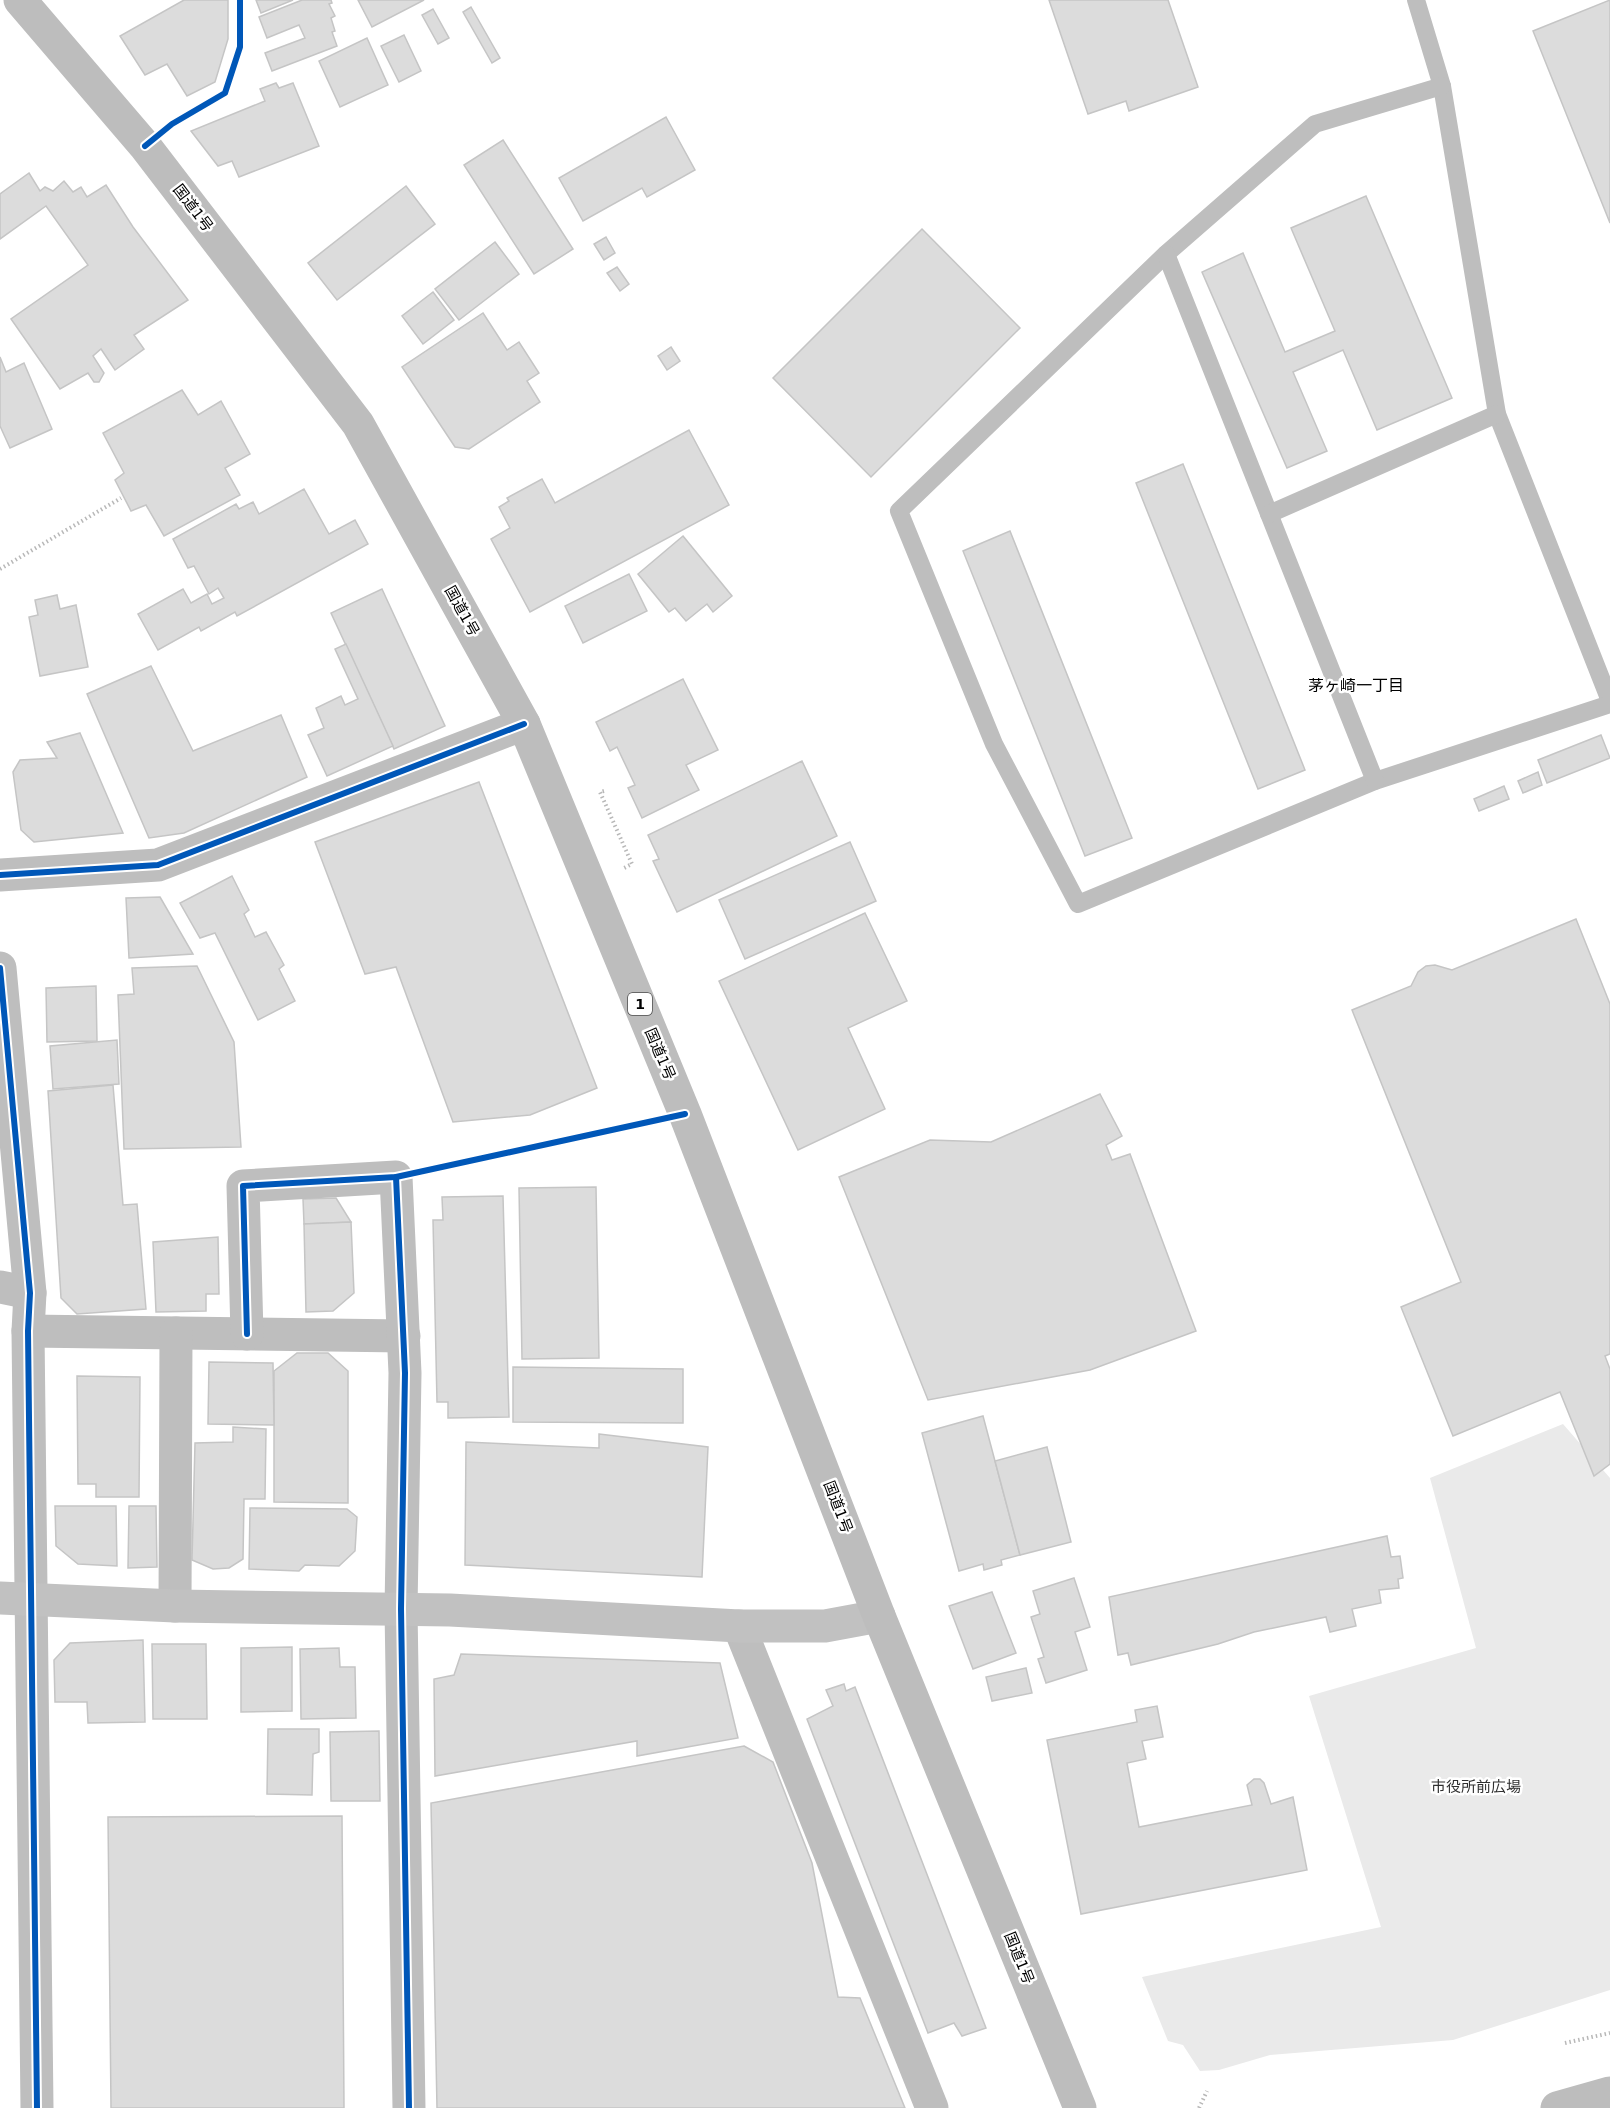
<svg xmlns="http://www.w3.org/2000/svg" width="1610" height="2108" font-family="'DejaVu Sans','Noto Sans JP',sans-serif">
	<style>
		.green { fill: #eaeaea }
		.building { fill: #dcdcdc; stroke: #c5c5c5; stroke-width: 1.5 }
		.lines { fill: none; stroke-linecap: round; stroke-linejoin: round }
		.path { stroke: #b8b8b8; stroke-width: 4; stroke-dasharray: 1.5 3; stroke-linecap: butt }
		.lane { stroke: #bebebe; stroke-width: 18 }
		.street { stroke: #bebebe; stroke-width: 33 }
		.secondary { stroke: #c1c1c1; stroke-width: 33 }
		.primary { stroke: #bdbdbd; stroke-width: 33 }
		.highway { stroke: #bdbdbd; stroke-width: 33 }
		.cycleway-casing { stroke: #fff; stroke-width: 10 }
		.cycleway { stroke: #0057b8; stroke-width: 6 }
		.labels { text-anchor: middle; stroke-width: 5; stroke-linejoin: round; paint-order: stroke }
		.shield { fill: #fff; stroke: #4c4c4c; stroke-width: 1.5 }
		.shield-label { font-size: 14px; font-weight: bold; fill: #000 }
		.street-label { font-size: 15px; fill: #000; stroke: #fff }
		.park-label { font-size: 15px; fill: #2f2f2f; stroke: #fff }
		.neighbourhood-label { font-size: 16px; fill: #000; stroke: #fff }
	</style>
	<rect width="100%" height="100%" fill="#fff"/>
	<polygon class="green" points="1563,1424 1610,1478 1610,1990 1453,2040 1270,2055 1219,2070 1200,2071 1183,2045 1168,2041 1142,1977 1381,1927 1309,1696 1476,1648 1430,1478"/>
	<g class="building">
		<polygon points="184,0 228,0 228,39 215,82 187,96 167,64 145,75 120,36"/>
		<polygon points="256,0 293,0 261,13"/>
		<polygon points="302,0 331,0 332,3 329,4 335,16 331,18 335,31 332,32 337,46 272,71 265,53 305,38 299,25 267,38 259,17"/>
		<polygon points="358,0 424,0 372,27"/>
		<polygon points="1049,0 1168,0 1198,87 1129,111 1126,101 1088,114"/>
		<polygon points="1610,0 1610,223 1533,31"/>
		<polygon points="471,7 500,58 492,63 463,12"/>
		<polygon points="433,9 449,38 438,44 422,15"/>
		<polygon points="404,35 421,71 399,82 381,46"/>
		<polygon points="367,38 388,85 340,107 319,61"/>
		<polygon points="276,83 279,88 293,83 319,146 239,177 232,161 218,166 191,131 265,101 260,89"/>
		<polygon points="666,117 695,170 647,197 642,188 583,221 559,178"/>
		<polygon points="503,140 573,249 534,274 464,165"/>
		<polygon points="29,173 40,191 45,187 53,191 64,181 73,192 81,187 87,197 106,185 133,227 188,300 134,335 144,349 115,370 101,349 93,356 104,373 99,382 94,382 88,373 60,389 11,319 88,265 46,206 0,239 0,194"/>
		<polygon points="406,186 435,224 337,300 308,263"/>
		<polygon points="1366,196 1452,398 1377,430 1343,350 1293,372 1327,451 1287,468 1202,272 1243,253 1285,352 1335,331 1291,228"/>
		<polygon points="922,229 1020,328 871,477 773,378"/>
		<polygon points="606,237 615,253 604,260 594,244"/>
		<polygon points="495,242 519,274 459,320 435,289"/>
		<polygon points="617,267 629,284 620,291 607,273"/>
		<polygon points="433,292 454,320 423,344 402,316"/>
		<polygon points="483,313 507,350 519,342 539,373 527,381 540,402 469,449 455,447 402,367"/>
		<polygon points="671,347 680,361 667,370 658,356"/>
		<polygon points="0,357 6,372 24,363 52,429 10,448 0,426"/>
		<polygon points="182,390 198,415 221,401 250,454 225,468 240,495 164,536 146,505 131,511 115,480 124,473 103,433"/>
		<polygon points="689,430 729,505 530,612 491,539 510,528 499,507 509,501 507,498 542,479 555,503"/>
		<polygon points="1183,464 1305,770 1258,789 1136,483"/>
		<polygon points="304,489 329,534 355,520 368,544 237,616 235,612 201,631 199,627 158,650 138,614 183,589 191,603 207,594 212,604 224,598 218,588 209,594 194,566 188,568 173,539 236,504 239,509 253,502 259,514"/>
		<polygon points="1010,531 1132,838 1085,856 963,551"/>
		<polygon points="683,536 732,596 713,612 707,604 686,621 675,608 669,612 638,574"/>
		<polygon points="629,574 647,611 583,643 565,606"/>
		<polygon points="382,589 445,726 394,749 331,613"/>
		<polygon points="57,595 60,609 76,605 88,667 40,676 29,617 38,615 35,600"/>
		<polygon points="346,644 393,746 327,776 308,735 324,728 316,708 341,696 345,705 358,699 335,649"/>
		<polygon points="151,666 193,751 281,715 307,777 184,833 149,838 87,694"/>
		<polygon points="683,679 718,750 686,765 699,790 642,818 628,788 635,785 617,747 610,751 596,722"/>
		<polygon points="80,733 123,833 34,842 21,830 13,772 20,760 57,758 47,742"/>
		<polygon points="1601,735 1610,758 1547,783 1538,760"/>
		<polygon points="802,761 837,836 677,912 653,861 659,859 648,835"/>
		<polygon points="1538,772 1542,785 1523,793 1518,781"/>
		<polygon points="479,782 597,1088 530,1115 453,1122 396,967 365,974 315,842"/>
		<polygon points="1504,786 1509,799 1479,811 1474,799"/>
		<polygon points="850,842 876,901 745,959 719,900"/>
		<polygon points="232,876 249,910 244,914 255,937 266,932 284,965 279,969 295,1001 258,1020 215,933 200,938 180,903"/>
		<polygon points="160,897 193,954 129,958 126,898"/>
		<polygon points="865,913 907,1001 848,1028 885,1109 798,1150 719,981"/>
		<polygon points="1576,919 1610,1004 1610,1354 1605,1356 1610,1369 1610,1464 1594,1476 1560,1392 1453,1436 1401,1307 1461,1282 1352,1010 1411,986 1418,972 1426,966 1435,965 1452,970"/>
		<polygon points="197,966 234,1042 241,1147 124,1149 118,995 134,994 132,968"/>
		<polygon points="96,986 97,1041 47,1042 46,988"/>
		<polygon points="117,1040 119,1084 53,1089 50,1046"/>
		<polygon points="113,1085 123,1205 137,1204 146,1309 77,1314 61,1298 48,1091"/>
		<polygon points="1100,1094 1122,1136 1106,1145 1112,1160 1130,1154 1196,1331 1090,1370 928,1400 839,1177 930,1140 991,1142"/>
		<polygon points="596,1187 599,1358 522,1359 519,1188"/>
		<polygon points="503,1196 509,1417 448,1418 448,1402 437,1402 433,1220 443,1220 442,1197"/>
		<polygon points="336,1198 351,1222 304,1224 303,1199"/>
		<polygon points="351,1222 354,1293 333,1311 306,1312 304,1224"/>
		<polygon points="218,1237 219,1294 206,1294 206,1311 156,1312 153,1242"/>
		<polygon points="297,1353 328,1353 348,1371 348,1503 274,1502 274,1371"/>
		<polygon points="209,1362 273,1363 274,1425 208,1424"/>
		<polygon points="513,1367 683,1369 683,1423 513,1422"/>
		<polygon points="77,1376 140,1377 139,1497 96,1497 96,1484 78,1484"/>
		<polygon points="983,1416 1020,1555 1001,1560 1002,1565 984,1570 983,1564 959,1571 922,1433"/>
		<polygon points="233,1427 266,1429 265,1499 244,1499 243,1559 229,1568 213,1569 192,1560 195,1443 233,1442"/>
		<polygon points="599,1434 708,1447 702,1577 465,1565 466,1442 599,1448"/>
		<polygon points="1047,1447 1071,1542 1020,1555 995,1461"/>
		<polygon points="55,1506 116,1506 117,1566 78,1564 56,1546"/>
		<polygon points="129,1506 156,1506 157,1567 128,1568"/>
		<polygon points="250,1508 347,1509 357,1517 355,1551 339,1566 305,1565 299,1571 249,1569"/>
		<polygon points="1387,1536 1391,1557 1400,1556 1403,1578 1398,1579 1399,1588 1379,1590 1381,1603 1352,1609 1356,1626 1330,1632 1326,1617 1254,1632 1218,1644 1131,1665 1128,1653 1118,1655 1109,1597"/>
		<polygon points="1074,1578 1090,1627 1075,1632 1087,1670 1046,1683 1038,1659 1044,1657 1031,1617 1040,1614 1033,1591"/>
		<polygon points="992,1592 1016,1653 973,1669 949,1606"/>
		<polygon points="143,1640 145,1722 88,1723 87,1702 55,1702 54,1660 70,1643"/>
		<polygon points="152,1644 206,1644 207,1719 153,1719"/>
		<polygon points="292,1647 292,1711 241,1712 241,1648"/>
		<polygon points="339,1648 340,1667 355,1667 356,1718 301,1719 300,1649"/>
		<polygon points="461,1654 720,1663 738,1738 637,1756 637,1741 435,1776 434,1679 454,1675"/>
		<polygon points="1026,1668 1032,1693 992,1701 986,1677"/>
		<polygon points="844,1684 846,1691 855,1687 986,2028 962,2036 954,2023 928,2033 807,1719 833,1706 826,1690"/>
		<polygon points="1157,1706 1163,1737 1142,1741 1146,1759 1127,1763 1139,1827 1252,1805 1247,1785 1254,1779 1260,1779 1264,1783 1271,1804 1293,1797 1307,1870 1081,1914 1047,1740 1137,1722 1135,1710"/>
		<polygon points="268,1729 319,1729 319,1752 313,1754 312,1795 267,1794"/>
		<polygon points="379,1731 380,1801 331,1801 330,1732"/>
		<polygon points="744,1746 773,1762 812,1863 838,1997 860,1998 905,2108 437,2108 431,1803"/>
		<polygon points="342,1816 344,2108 111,2108 108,1817"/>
	</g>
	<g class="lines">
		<g class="path">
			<polyline points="0,569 121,498"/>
			<polyline points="604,791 600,792 632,864 624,868"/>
			<polyline points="1565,2043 1610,2033"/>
			<polyline points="1199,2108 1207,2091"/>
		</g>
		<g class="lane">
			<polyline points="1416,0 1442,86 1497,414 1610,701"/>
			<polyline points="1442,86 1315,124 1166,254 899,511 994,744 1078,904 1375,781 1610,704"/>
			<polyline points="1166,254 1375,781"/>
			<polyline points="1269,514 1497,414"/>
		</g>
		<g class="street">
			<polyline points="0,875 158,865 524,724"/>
			<polyline points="0,968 30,1293 28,1331 37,2108"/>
			<polyline points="0,1287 30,1293"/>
			<polyline points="28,1331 404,1336"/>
			<polyline points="247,1334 243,1186 396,1177 405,1373 401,1609 409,2108"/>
			<polyline points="175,1606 176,1333"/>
			<polyline points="739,1626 932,2108"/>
		</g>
		<polyline class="secondary" points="0,1598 175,1606 450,1610 739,1626 825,1626 879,1616"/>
		<polyline class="primary" points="1557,2108 1610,2093"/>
		<polyline class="highway" points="20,0 145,146 358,424 524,724 685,1114 879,1616 1080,2108"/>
		<defs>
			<g id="cycleway">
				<polyline points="145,146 172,124 225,93 240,47 240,0"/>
				<polyline points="0,875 158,865 524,724"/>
				<polyline points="0,968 30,1293 28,1331 37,2108"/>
				<polyline points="396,1177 405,1373 401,1609 409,2108"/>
				<polyline points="247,1334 243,1186 396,1177 685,1114"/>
			</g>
		</defs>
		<use href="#cycleway" class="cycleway-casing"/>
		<use href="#cycleway" class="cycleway"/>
	</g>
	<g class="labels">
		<rect class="shield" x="628" y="993" width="24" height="22" rx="4.5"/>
		<g class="shield-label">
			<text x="640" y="1009">1</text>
		</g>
		<g class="street-label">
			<text transform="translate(193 208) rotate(53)" y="5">国道1号</text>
			<text transform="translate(462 611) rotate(61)" y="5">国道1号</text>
			<text transform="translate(660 1054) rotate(67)" y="5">国道1号</text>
			<text transform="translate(838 1507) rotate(69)" y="5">国道1号</text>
			<text transform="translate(1019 1958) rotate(68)" y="5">国道1号</text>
		</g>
		<g class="park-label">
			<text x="1476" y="1792">市役所前広場</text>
		</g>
		<g class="neighbourhood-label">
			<text x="1356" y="691">茅ヶ崎一丁目</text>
		</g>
	</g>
</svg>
